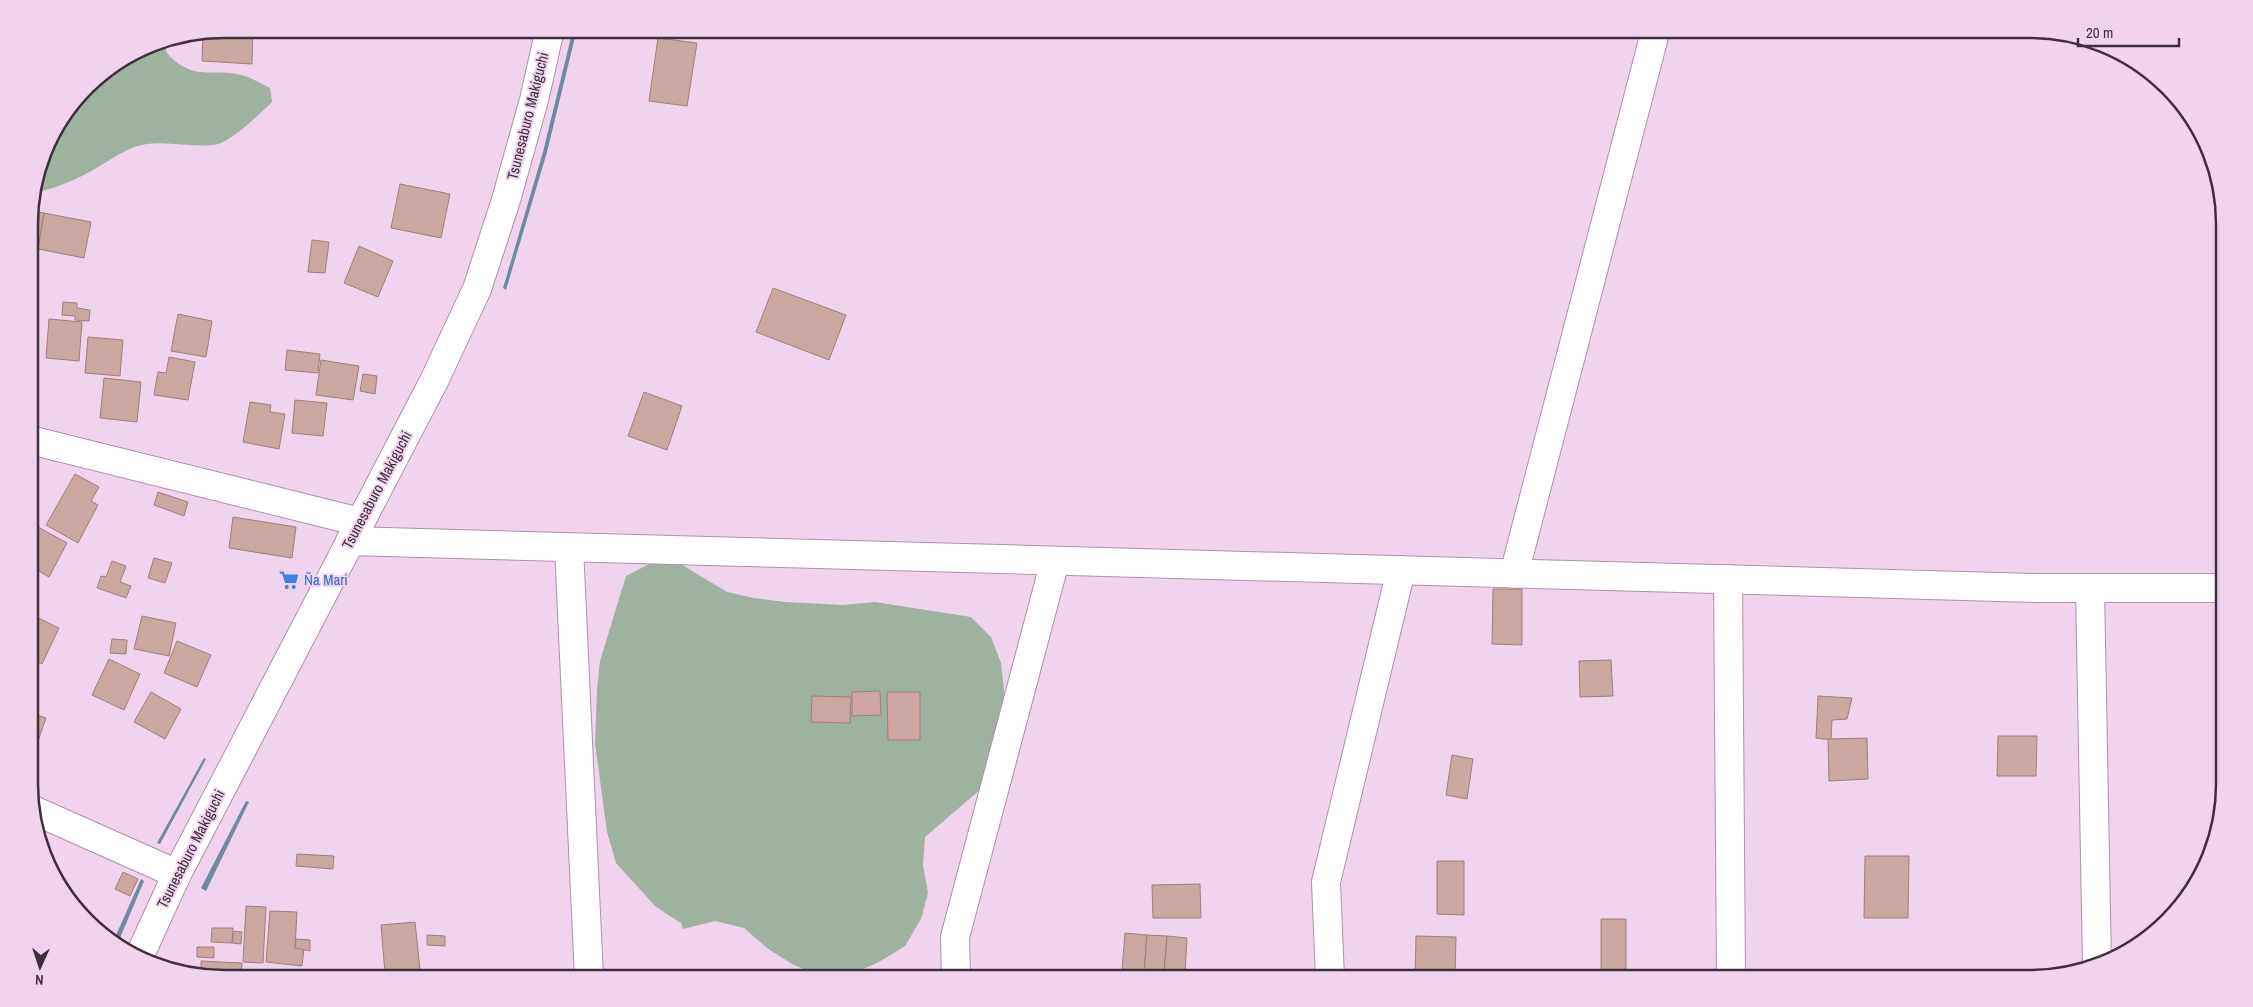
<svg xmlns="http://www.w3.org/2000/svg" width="2253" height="1007" font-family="'Archivo Narrow',sans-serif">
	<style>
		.green { fill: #9fb2a0 }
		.water { fill: #6f899f }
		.building { fill: #cca6a1; stroke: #a27e79 }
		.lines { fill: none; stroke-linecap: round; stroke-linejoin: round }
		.minor-casing { stroke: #ad92aa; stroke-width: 30 }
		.minor { stroke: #fff; stroke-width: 28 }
		.labels { text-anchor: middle; stroke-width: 4; stroke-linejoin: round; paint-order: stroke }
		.street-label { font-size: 15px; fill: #3c313b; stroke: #f0d4ed }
		.shop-label { font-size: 15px; fill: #366cbe; stroke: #f0d4ed; text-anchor: start }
		.rim { fill: none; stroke: #3c313b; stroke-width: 2.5 }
	</style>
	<rect width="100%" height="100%" fill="#f0d4ed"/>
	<g class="green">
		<path d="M 167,40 L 166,52 C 194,84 213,66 245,76 C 254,79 262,84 270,88 L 272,102 C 260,114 230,143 214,145 C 189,148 160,138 134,147 C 119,153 106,163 91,171 C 74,181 53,189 34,193 L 49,137 L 95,77 L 149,44 Z"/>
		<polygon points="653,562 679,563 727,592 754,598 785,602 843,605 875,602 971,617 991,637 1001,663 1007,719 995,777 925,837 923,865 928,893 921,919 905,946 879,962 854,973 819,976 792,964 767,948 744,928 715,921 683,929 681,923 656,907 616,863 607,832 595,743 597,689 600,661 626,576"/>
	</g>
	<g class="water">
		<polygon points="573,29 577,29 547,152 506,290 503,288 543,152"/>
		<polygon points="204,758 206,759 160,844 157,843"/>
		<polygon points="246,801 249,802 206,891 201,888"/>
		<polygon points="141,879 144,881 117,945 113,942"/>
	</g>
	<g class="building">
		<polygon points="224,29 253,29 252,64 202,61 203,33"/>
		<polygon points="658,38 697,43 687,106 649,101"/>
		<polygon points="400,184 450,194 441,238 391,228"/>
		<polygon points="29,211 44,213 39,245 29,243"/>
		<polygon points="44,213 91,222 84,258 38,249"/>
		<polygon points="312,240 329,242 325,273 308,272"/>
		<polygon points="359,246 393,261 378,297 344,283"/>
		<polygon points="773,288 846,315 829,360 756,332"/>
		<polygon points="63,302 77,303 77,308 90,310 89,321 75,320 75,316 62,315"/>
		<polygon points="178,314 212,321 206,357 171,351"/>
		<polygon points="49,319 82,322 79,361 46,358"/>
		<polygon points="88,337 123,340 120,376 85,373"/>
		<polygon points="287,350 320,354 318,373 285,370"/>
		<polygon points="169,357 195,362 188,400 154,395 158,372 166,373"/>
		<polygon points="321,360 359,366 353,400 316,395"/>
		<polygon points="363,374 377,376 375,394 360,391"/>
		<polygon points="104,378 141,382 137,422 100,418"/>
		<polygon points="644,392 682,406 667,450 628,436"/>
		<polygon points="295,400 327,403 323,436 292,433"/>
		<polygon points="250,402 271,405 270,412 285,414 279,449 243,442"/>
		<polygon points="75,474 99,487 91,501 98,505 78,543 46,525"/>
		<polygon points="158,492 188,502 184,516 154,505"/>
		<polygon points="233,517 296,527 292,558 229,548"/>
		<polygon points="38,527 67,543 49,577 30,566 30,540"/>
		<polygon points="154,558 172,563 165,583 148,578"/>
		<polygon points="112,561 126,566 120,582 131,586 126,598 97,588 101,576 106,577"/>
		<polygon points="1493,589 1522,589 1522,645 1492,644"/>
		<polygon points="30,614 59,628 42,664 30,658"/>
		<polygon points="142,616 176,623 169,656 134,649"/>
		<polygon points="112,639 127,640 126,654 110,653"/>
		<polygon points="177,641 211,655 197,687 164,673"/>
		<polygon points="109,659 140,674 124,710 92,695"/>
		<polygon points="1611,660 1613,696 1580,697 1579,661"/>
		<polygon points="880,691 881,715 852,716 852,692"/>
		<polygon points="151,692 181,709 165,739 134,722"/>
		<polygon points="887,692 920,692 920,740 888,740"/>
		<polygon points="812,696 851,697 850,723 811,722"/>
		<polygon points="1818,696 1852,698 1847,719 1832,720 1831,740 1816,738"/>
		<polygon points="30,713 46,718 36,747 30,745"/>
		<polygon points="1998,736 2037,736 2036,776 1997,776"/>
		<polygon points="1867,738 1868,779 1829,781 1828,739"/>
		<polygon points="1452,755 1473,759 1467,799 1446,795"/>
		<polygon points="297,854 334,856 333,869 296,866"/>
		<polygon points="1865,856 1909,856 1908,918 1864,918"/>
		<polygon points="1437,861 1464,861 1464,915 1437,914"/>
		<polygon points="123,872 138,879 130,896 115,889"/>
		<polygon points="1200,884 1201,918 1153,918 1152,885"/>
		<polygon points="246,906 266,907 263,963 243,962"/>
		<polygon points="270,911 297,912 295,948 304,948 302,966 266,962"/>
		<polygon points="1601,919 1626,919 1626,975 1601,974"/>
		<polygon points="415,922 420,970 385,973 381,925"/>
		<polygon points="212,928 233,928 232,943 211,942"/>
		<polygon points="234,931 242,932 241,944 232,943"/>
		<polygon points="1125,933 1147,935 1144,972 1122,970"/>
		<polygon points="427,935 445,936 445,946 427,945"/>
		<polygon points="1147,935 1167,936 1164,973 1144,972"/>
		<polygon points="1167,936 1187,938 1185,974 1164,973"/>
		<polygon points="1416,936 1456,937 1455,978 1415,978"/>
		<polygon points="296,939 310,940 310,951 295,948"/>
		<polygon points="197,947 214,947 214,958 197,957"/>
		<polygon points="201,961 242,963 241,978 224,978 201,974"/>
	</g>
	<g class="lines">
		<defs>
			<g id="minor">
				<polyline points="30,440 360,522"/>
				<polyline points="350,541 2038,588 2224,588"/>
				<polyline points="569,548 589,978"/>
				<polyline points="1514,574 1656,29"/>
				<polyline points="1728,579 1731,978"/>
				<polyline points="2090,588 2097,965"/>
				<polyline points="31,809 177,874"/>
				<polyline points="139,957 177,874 434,381 477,289 506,200 534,100 550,29"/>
				<polyline points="956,978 955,937 1055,561"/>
				<polyline points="1330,978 1326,882 1401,570"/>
			</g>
		</defs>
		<use href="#minor" class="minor-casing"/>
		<use href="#minor" class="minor"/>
	</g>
	<defs>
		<symbol id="supermarket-bare" viewBox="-9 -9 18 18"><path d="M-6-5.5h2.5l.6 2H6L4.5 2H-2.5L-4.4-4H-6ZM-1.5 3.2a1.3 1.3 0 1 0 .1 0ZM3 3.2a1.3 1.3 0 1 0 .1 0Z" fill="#3f7fe0" stroke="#f0d4ed" stroke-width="2.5" paint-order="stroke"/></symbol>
	</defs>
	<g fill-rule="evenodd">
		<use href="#supermarket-bare" x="275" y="566" width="28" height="28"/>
	</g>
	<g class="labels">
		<g class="street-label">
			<text transform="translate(528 116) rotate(-76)" y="5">Tsunesaburo Makiguchi</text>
			<text transform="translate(377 490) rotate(-62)" y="5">Tsunesaburo Makiguchi</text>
			<text transform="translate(191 849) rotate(-63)" y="5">Tsunesaburo Makiguchi</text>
		</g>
		<g class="shop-label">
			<text x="304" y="585">Ña Mari</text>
		</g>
	</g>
	<path d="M0 0H2253V1007H0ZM224 38H2030A186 186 0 0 1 2216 224V784A186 186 0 0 1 2030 970H224A186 186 0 0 1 38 784V224A186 186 0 0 1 224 38Z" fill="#f0d4ed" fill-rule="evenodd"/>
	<path class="rim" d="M224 38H2030A186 186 0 0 1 2216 224V784A186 186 0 0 1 2030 970H224A186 186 0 0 1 38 784V224A186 186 0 0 1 224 38Z"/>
	<g transform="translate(40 967) rotate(183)" stroke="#f0d4ed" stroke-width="4" paint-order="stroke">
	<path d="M0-4L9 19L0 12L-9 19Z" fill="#3c313b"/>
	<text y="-8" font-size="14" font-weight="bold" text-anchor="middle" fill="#3c313b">N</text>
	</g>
	<path d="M2078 38v8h101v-8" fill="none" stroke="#3c313b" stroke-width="2.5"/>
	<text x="2086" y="38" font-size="15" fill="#3c313b" stroke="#f0d4ed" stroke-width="4" paint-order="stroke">20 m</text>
</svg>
